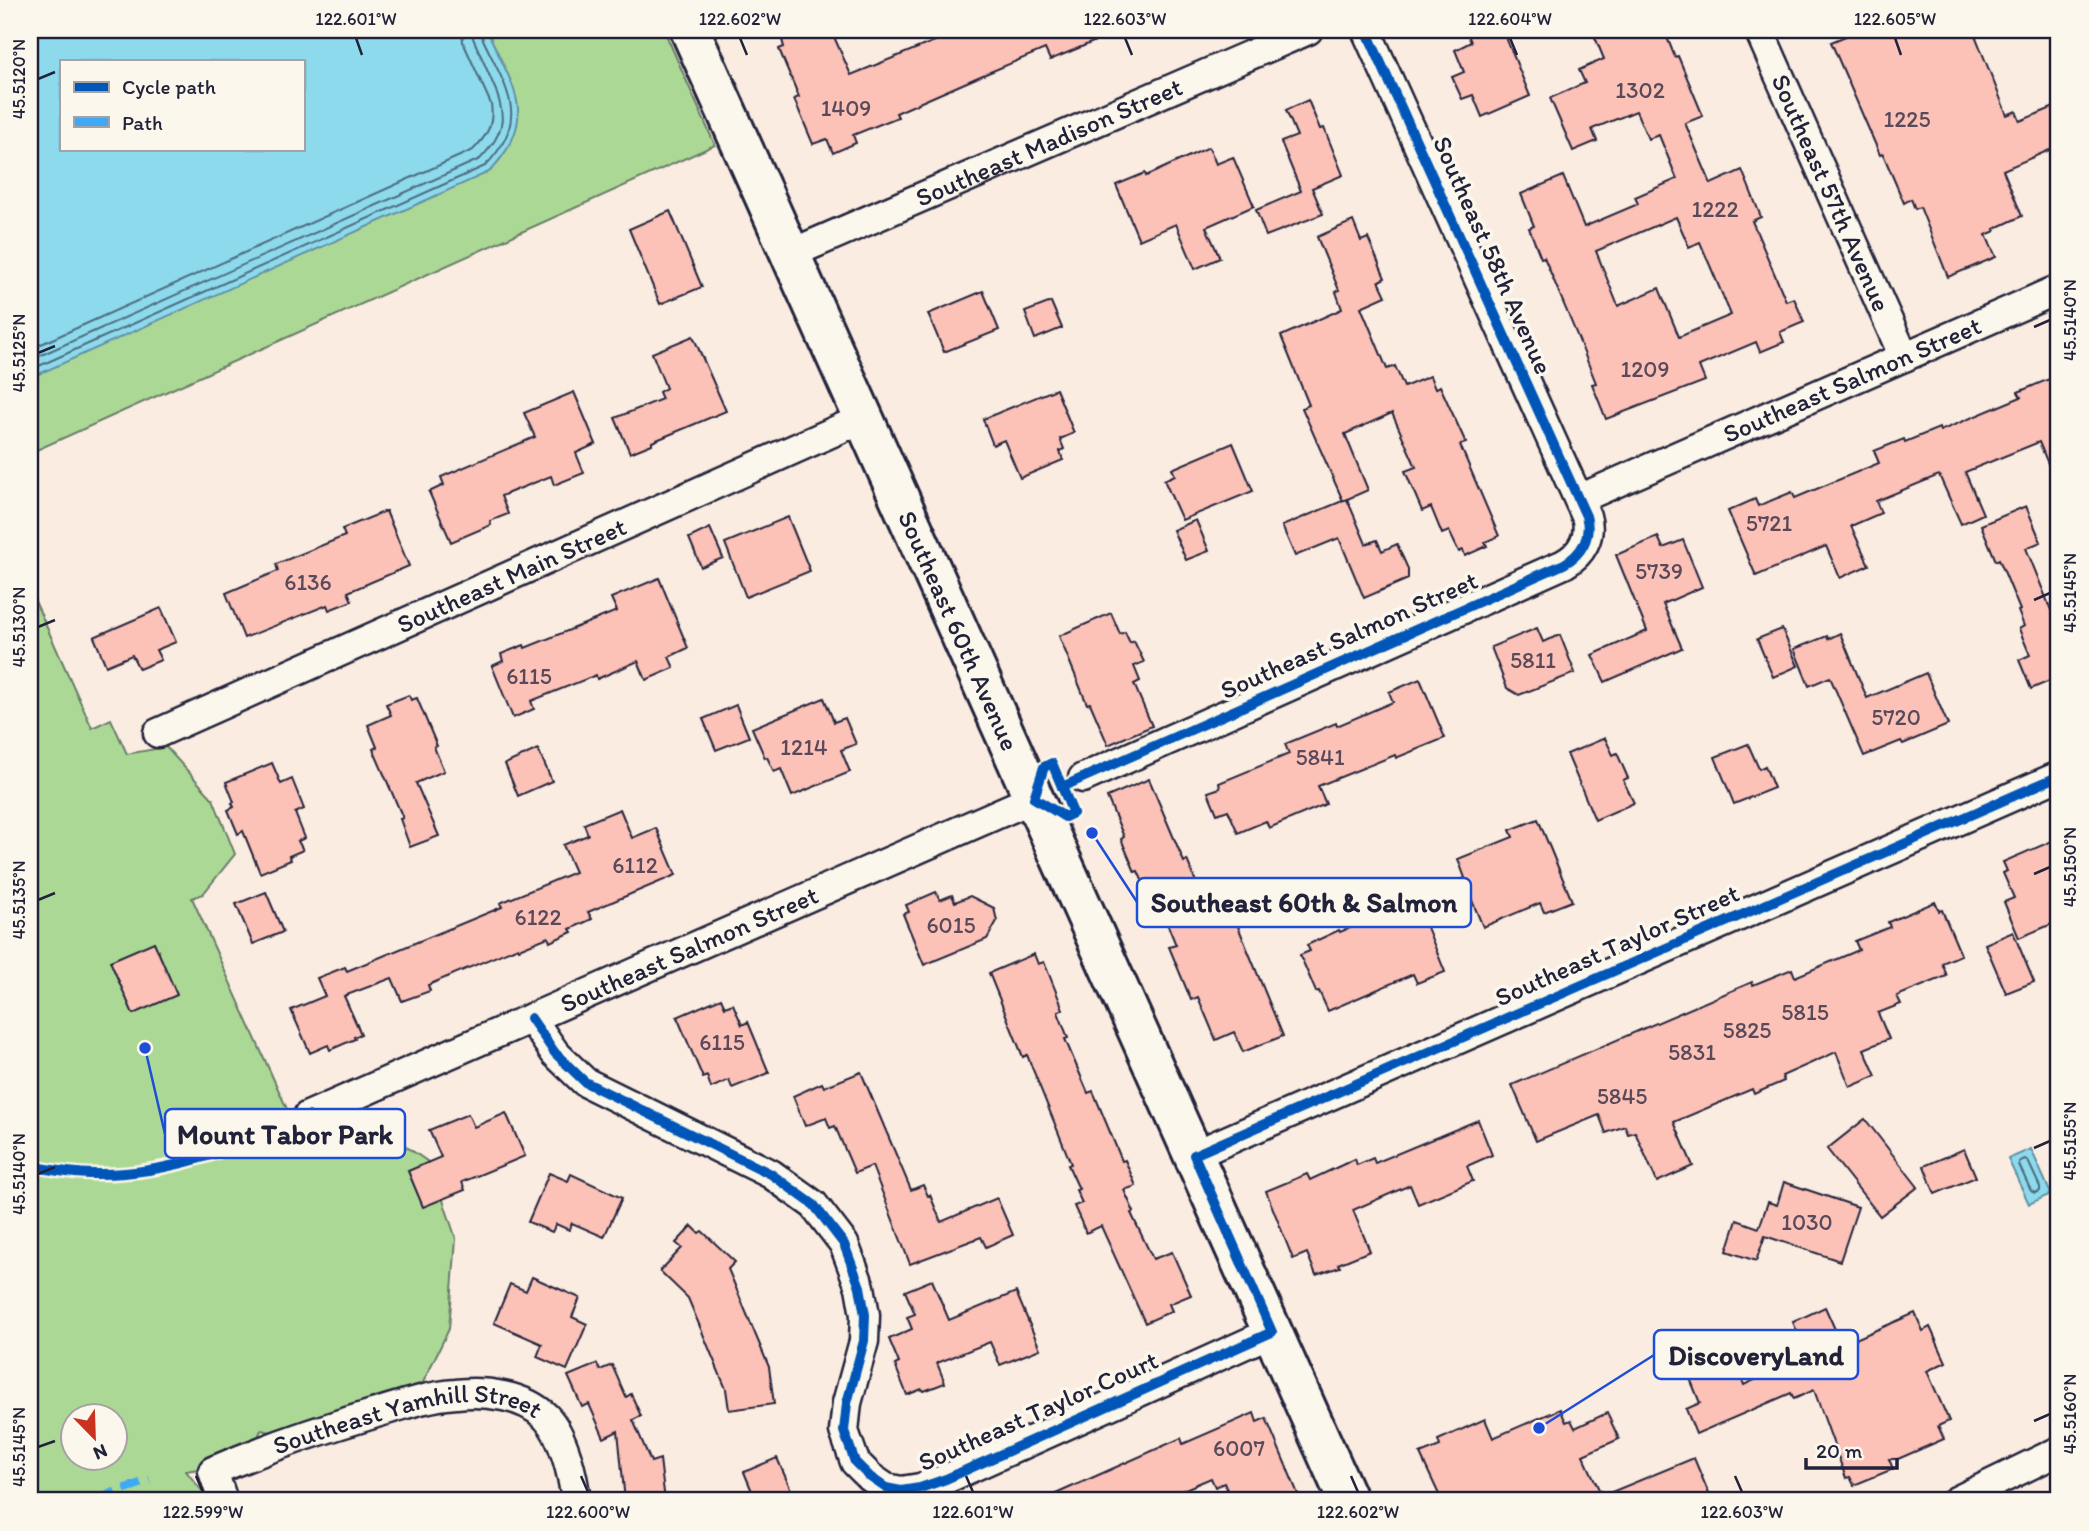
<svg xmlns="http://www.w3.org/2000/svg" width="2089" height="1531" font-family="Itim,sans-serif">
	<style>
		.green { fill: #acd896; stroke: #677d68; stroke-width: 2; fill-rule: evenodd }
		.water { fill: #8ddaec; stroke: #6290a5; stroke-width: 2; fill-rule: evenodd }
		.lines { fill: none; stroke-linecap: round; stroke-linejoin: round }
		.shore { stroke: #4d6c82; stroke-width: 2 }
		.building { fill: #fcc1b7; stroke: #22223b; stroke-width: 2; fill-rule: evenodd }
		.street-casing { stroke: #22223b; stroke-width: 33 }
		.secondary-casing { stroke: #22223b; stroke-width: 44 }
		.street { stroke: #fbf7ec; stroke-width: 28 }
		.secondary { stroke: #fbf7ec; stroke-width: 38 }
		.quiet { stroke: #3fa9f5; stroke-width: 9; stroke-dasharray: 18 9; stroke-linecap: butt }
		.cycleway-casing { stroke: #fbf7ec; stroke-width: 15 }
		.cycleway { stroke: #0057b8; stroke-width: 10 }
		.ticks { fill: none; stroke: #22223b; stroke-width: 2.5 }
		.labels { text-anchor: middle; stroke-width: 7; stroke-linejoin: round; paint-order: stroke }
		.number-label { font-size: 23px; fill: #584a5a }
		.street-label { font-size: 26px; fill: #22223b; stroke: #fbf7ec }
		.leader { fill: none; stroke: #1d4ed8; stroke-width: 2.5 }
		.callout-dot { fill: #1d4ed8; stroke: #fbf7ec; stroke-width: 2.5 }
		.callout { fill: #fbf7ec; stroke: #1d4ed8; stroke-width: 2.5 }
		.callout-label { font-size: 28px; text-anchor: middle; font-weight: bold; fill: #22223b }
		.neatline { fill: none; stroke: #22223b; stroke-width: 2.5 }
		.ticks-label { font-size: 18px; text-anchor: middle; fill: #22223b }
	</style>
	<rect width="100%" height="100%" fill="#fbece1"/>
	<filter id="ink" filterUnits="userSpaceOnUse"><feTurbulence type="fractalNoise" baseFrequency=".0143" numOctaves="2"/><feDisplacementMap in="SourceGraphic" scale="14" xChannelSelector="R" yChannelSelector="G"/><feConvolveMatrix kernelMatrix="1 2 1 2 8 2 1 2 1" color-interpolation-filters="sRGB"/></filter>
	<g filter="url(#ink)">
		<g class="green">
			<path d="M 30,30 L 664,30 L 715,145 L 30,453 ZM 61,61 L 303,61 L 303,149 L 61,149 Z"/>
			<path d="M 30,590 L 92,728 L 111,719 L 127,754 L 166,747 L 213,799 L 235,854 L 203,894 L 192,898 L 305,1149 L 359,1114 L 431,1164 L 456,1239 L 449,1329 L 415,1399 L 313,1441 L 261,1430 L 248,1461 L 186,1471 L 210,1501 L 30,1501 ZM 74,1416 L 116,1416 L 116,1458 L 74,1458 Z"/>
		</g>
		<g class="water">
			<path d="M 30,30 L 487,30 C 513,88 541,118 489,172 L 30,378 ZM 61,61 L 303,61 L 303,149 L 61,149 Z"/>
			<polygon points="2031,1149 2051,1194 2029,1204 2008,1159"/>
		</g>
		<g class="lines">
			<g class="shore">
				<path d="M 30,349 L 473,150 C 487,136 494,124 491,104 L 463,42 L 462,30"/>
				<path d="M 30,360 L 480,159 C 507,131 507,114 491,79 C 485,65 479,52 473,38 L 472,30"/>
				<path d="M 30,370 L 485,166 C 533,117 505,88 481,35 L 481,30"/>
				<polygon points="2025,1159 2028,1161 2040,1187 2040,1191 2035,1193 2031,1191 2019,1165 2019,1162"/>
			</g>
		</g>
		<g class="building">
			<polygon points="806,30 831,30 851,75 935,41 930,30 1122,30 1050,60 1045,49 983,75 896,113 898,117 853,135 856,143 833,153 827,139 813,144 794,99 799,97 779,49 784,47 782,40"/>
			<polygon points="1466,30 1503,30 1530,96 1482,117 1473,95 1462,99 1452,77 1464,72 1455,50 1471,42"/>
			<path d="M 1592,30 L 1664,30 L 1675,57 L 1678,56 L 1703,116 L 1685,123 L 1711,184 L 1742,170 L 1761,217 L 1752,221 L 1786,301 L 1794,298 L 1804,322 L 1780,332 L 1784,342 L 1760,352 L 1756,342 L 1699,366 L 1705,381 L 1606,419 L 1592,384 L 1596,383 L 1576,333 L 1544,257 L 1541,258 L 1529,228 L 1534,226 L 1521,194 L 1563,176 L 1584,227 L 1638,204 L 1635,197 L 1677,179 L 1659,135 L 1648,139 L 1636,111 L 1592,129 L 1597,141 L 1573,151 L 1550,98 L 1585,83 L 1579,70 L 1604,59 ZM 1676,217 L 1689,247 L 1700,242 L 1731,315 L 1679,337 L 1659,288 L 1618,306 L 1596,251 Z"/>
			<polygon points="1860,30 1973,30 2007,115 2016,111 2020,121 2059,105 2059,146 2003,170 2022,216 1994,229 1995,231 1986,235 1996,257 1948,277 1920,207 1915,209 1911,199 1904,203 1883,154 1880,155 1831,42"/>
			<polygon points="1308,100 1320,129 1324,128 1343,175 1312,188 1323,214 1266,236 1256,210 1301,191 1281,142 1297,136 1286,110"/>
			<polygon points="1209,147 1216,164 1233,157 1254,206 1206,227 1220,258 1195,269 1176,224 1139,240 1116,185 1145,173 1146,176"/>
			<polygon points="670,211 702,287 660,304 629,229"/>
			<polygon points="1353,221 1361,241 1368,238 1385,278 1379,281 1386,296 1361,307 1387,369 1395,366 1404,387 1430,376 1435,389 1440,386 1466,443 1460,445 1499,536 1485,542 1487,546 1465,556 1463,550 1459,552 1449,531 1442,534 1431,507 1422,511 1405,471 1416,467 1392,413 1345,434 1368,490 1343,501 1302,408 1309,405 1281,336 1342,309 1336,292 1339,290 1317,237"/>
			<polygon points="983,291 999,330 944,352 928,314"/>
			<polygon points="1051,302 1062,328 1035,339 1025,312"/>
			<polygon points="693,336 726,411 652,442 652,444 630,453 615,418 662,399 659,392 666,388 652,353"/>
			<polygon points="2059,375 2059,490 2039,442 1965,472 1983,514 1961,524 1939,475 1876,501 1881,513 1851,526 1869,565 1840,578 1826,546 1756,576 1728,511 1755,499 1758,506 1792,492 1795,498 1879,463 1874,451 1904,439 1905,442 1939,428 1940,431 2021,397 2018,392"/>
			<polygon points="1056,389 1074,433 1060,439 1064,449 1060,451 1063,460 1020,478 1004,440 993,445 983,419"/>
			<polygon points="574,392 596,444 576,453 584,473 554,485 551,476 501,496 508,514 490,521 491,525 451,542 429,492 444,485 441,477 535,437 524,413"/>
			<polygon points="1233,443 1253,491 1182,520 1164,480 1175,475 1172,469"/>
			<polygon points="1347,499 1366,544 1377,540 1382,551 1397,544 1408,569 1408,579 1364,598 1339,538 1295,556 1282,526"/>
			<polygon points="2026,506 2041,542 2026,548 2053,615 2059,612 2059,677 2031,689 2019,660 2030,655 2019,629 2024,626 2018,611 2020,610 1999,559 1996,561 1981,525"/>
			<polygon points="386,511 409,566 348,592 352,601 329,610 327,605 244,638 226,593 278,571 276,564 345,536 342,529"/>
			<polygon points="788,517 810,571 746,597 725,543"/>
			<polygon points="1196,520 1209,551 1186,560 1173,530"/>
			<polygon points="710,528 723,558 701,567 689,538"/>
			<polygon points="1658,537 1663,548 1683,540 1702,587 1663,604 1682,648 1605,682 1592,655 1647,631 1616,555"/>
			<polygon points="659,578 688,648 669,657 674,668 646,680 638,661 597,679 596,675 531,701 534,709 513,718 492,666 503,661 501,654 524,645 525,648 617,611 611,598"/>
			<polygon points="161,608 176,642 156,650 161,660 139,669 132,655 106,666 94,637"/>
			<polygon points="1111,613 1120,634 1125,632 1130,643 1134,641 1144,662 1134,666 1140,681 1134,684 1152,726 1108,745 1090,703 1087,704 1059,636"/>
			<polygon points="1537,628 1543,642 1560,635 1575,673 1519,695 1507,688 1491,647"/>
			<polygon points="1782,629 1798,666 1773,677 1757,639"/>
			<polygon points="1840,633 1867,698 1926,673 1948,725 1903,744 1901,741 1864,756 1830,677 1809,686 1794,649 1827,636 1828,639"/>
			<polygon points="1420,679 1445,738 1396,758 1395,755 1318,786 1326,804 1269,828 1266,821 1238,833 1228,810 1217,814 1208,792 1220,788 1219,783 1289,754 1285,744 1336,723 1337,726 1393,702 1389,692"/>
			<polygon points="409,695 411,700 417,698 437,746 434,747 444,771 416,783 439,836 410,847 400,819 403,818 373,749 377,747 368,725 391,715 386,704"/>
			<polygon points="824,698 834,722 845,718 856,744 841,750 850,772 792,796 781,769 774,772 767,757 765,758 752,728"/>
			<polygon points="736,705 749,737 716,750 703,719"/>
			<polygon points="1605,738 1613,755 1617,753 1628,778 1623,780 1634,803 1595,820 1567,754"/>
			<polygon points="1748,744 1759,769 1765,766 1774,788 1734,804 1715,757"/>
			<polygon points="538,749 552,781 518,796 505,764"/>
			<polygon points="272,763 281,784 292,779 304,809 295,813 305,838 298,841 303,850 289,856 291,860 260,873 243,831 238,834 228,810 234,807 232,803 234,802 226,782"/>
			<polygon points="1149,779 1184,862 1187,860 1207,909 1254,889 1264,912 1237,924 1283,1036 1243,1052 1234,1032 1216,1040 1198,997 1191,1000 1169,947 1176,945 1151,884 1145,887 1138,871 1135,872 1121,839 1124,837 1107,797"/>
			<polygon points="620,809 632,838 656,828 676,875 588,912 592,919 570,929 572,932 550,942 548,937 519,949 518,947 428,985 430,991 402,1001 392,978 344,996 361,1034 354,1037 355,1039 330,1050 328,1045 310,1053 291,1010 325,996 317,978 345,967 347,971 502,907 500,903 575,872 563,845 588,835 584,824"/>
			<polygon points="1538,819 1572,901 1544,912 1540,903 1483,927 1463,879 1465,878 1458,859 1513,837 1510,830"/>
			<polygon points="2059,838 2059,921 2019,938 2004,902 2014,898 2003,873 2007,871 2003,862"/>
			<polygon points="266,892 283,932 253,944 236,904"/>
			<polygon points="936,892 940,900 952,895 955,902 970,896 994,908 997,921 987,939 924,965 903,914 909,912 906,905"/>
			<polygon points="1414,895 1445,972 1417,983 1413,974 1328,1011 1319,991 1316,992 1300,955 1310,951 1307,945 1339,930 1340,932 1393,910 1390,905"/>
			<polygon points="1935,902 1939,911 1942,910 1961,955 1942,963 1947,976 1897,996 1901,1004 1878,1013 1889,1039 1864,1049 1876,1076 1850,1087 1836,1052 1782,1076 1784,1081 1754,1094 1752,1089 1674,1122 1693,1166 1657,1182 1635,1132 1628,1134 1625,1126 1606,1133 1599,1115 1536,1141 1512,1085 1752,982 1753,985 1792,969 1795,977 1859,950 1855,941 1890,927 1888,922"/>
			<polygon points="2013,932 2034,982 2006,993 1985,944"/>
			<polygon points="154,942 177,995 133,1014 110,961"/>
			<polygon points="1034,954 1038,964 1044,962 1063,1009 1058,1012 1068,1038 1065,1039 1088,1093 1093,1091 1122,1161 1125,1160 1136,1186 1124,1190 1134,1212 1131,1213 1153,1259 1172,1252 1191,1295 1169,1304 1172,1311 1145,1323 1101,1226 1086,1233 1074,1206 1082,1203 1076,1190 1079,1189 1068,1165 1071,1164 1027,1055 1023,1057 989,973"/>
			<polygon points="721,998 725,1007 733,1004 742,1025 748,1022 769,1073 732,1088 729,1080 711,1088 707,1076 703,1078 677,1017"/>
			<polygon points="861,1072 911,1190 923,1185 928,1196 930,1195 941,1222 997,1198 1013,1235 986,1247 981,1237 910,1264 872,1166 855,1173 835,1126 830,1128 826,1118 805,1126 793,1096 822,1083 824,1087"/>
			<polygon points="506,1113 525,1156 462,1182 465,1190 423,1207 408,1171 441,1157 429,1130 468,1114 474,1127"/>
			<polygon points="1865,1119 1918,1187 1880,1216 1827,1149"/>
			<polygon points="1478,1120 1492,1155 1467,1166 1473,1181 1418,1204 1410,1185 1353,1210 1370,1251 1338,1264 1340,1267 1316,1275 1307,1253 1293,1259 1266,1191 1307,1174 1310,1180 1355,1159 1357,1165 1373,1158 1375,1163"/>
			<polygon points="1964,1149 1976,1177 1935,1194 1924,1166"/>
			<polygon points="549,1173 568,1181 571,1174 622,1198 604,1237 572,1223 569,1230 556,1224 552,1232 528,1222"/>
			<polygon points="1784,1182 1858,1207 1840,1261 1765,1236 1756,1261 1727,1251 1737,1220 1759,1228 1768,1202 1777,1205"/>
			<polygon points="692,1226 699,1233 702,1231 735,1262 728,1269 769,1367 774,1404 729,1410 726,1389 688,1298 660,1271 682,1248 676,1243"/>
			<polygon points="532,1277 580,1298 572,1317 587,1324 567,1370 537,1357 542,1344 494,1323 510,1284 526,1291"/>
			<polygon points="932,1280 949,1320 1016,1292 1040,1349 1000,1365 990,1342 937,1363 945,1383 924,1391 922,1389 907,1395 895,1365 899,1363 889,1339 912,1329 907,1317 915,1314 905,1291"/>
			<polygon points="1825,1307 1842,1345 1915,1313 1923,1331 1930,1327 1946,1362 1927,1371 1949,1421 1938,1426 1944,1439 1898,1459 1889,1459 1893,1469 1854,1485 1850,1477 1846,1478 1814,1390 1794,1399 1791,1393 1696,1434 1686,1409 1700,1403 1687,1371 1731,1354 1744,1385 1807,1356 1793,1322"/>
			<polygon points="597,1364 600,1370 612,1365 626,1397 631,1394 641,1416 633,1420 651,1462 660,1459 665,1501 625,1501 618,1431 604,1438 589,1404 582,1407 568,1376"/>
			<polygon points="1560,1409 1566,1422 1571,1420 1575,1428 1607,1413 1619,1439 1583,1455 1602,1496 1694,1458 1712,1501 1442,1501 1420,1454 1440,1446 1438,1440 1485,1419 1493,1438"/>
			<polygon points="1254,1413 1257,1422 1266,1418 1301,1501 1232,1501 1224,1483 1215,1487 1211,1478 1157,1501 1040,1501 1181,1438 1183,1444"/>
			<polygon points="777,1458 796,1501 756,1501 744,1472"/>
		</g>
		<g class="lines">
			<defs>
				<g id="street">
					<path id="s1" d="M 1759,30 L 1904,357"/>
					<path id="s2" d="M 790,254 L 1308,30"/>
					<path id="s3" d="M 1579,499 L 2059,289"/>
					<path id="s4" d="M 158,733 L 864,418"/>
					<path d="M 1083,778 L 1564,564 C 1582,554 1592,536 1586,516 L 1366,30"/>
					<polyline points="531,1018 555,1053 585,1082 771,1174 814,1205 844,1244 860,1287 865,1315 864,1341 847,1403 844,1431 855,1462 870,1477 886,1488 901,1491 920,1488 946,1479 1272,1332"/>
					<path id="s5" d="M 308,1116 L 1034,798"/>
					<polyline points="1194,1155 2059,776"/>
					<path id="s6" d="M 223,1501 L 213,1471 C 266,1448 319,1430 373,1414 C 400,1406 427,1396 456,1394 C 485,1391 524,1395 546,1417 C 564,1436 573,1476 576,1501"/>
					<polyline points="1956,1501 2059,1451"/>
				</g>
				<g id="secondary">
					<path id="s7" d="M 690,30 L 1348,1501"/>
				</g>
			</defs>
			<use href="#street" class="street-casing"/>
			<use href="#secondary" class="secondary-casing"/>
			<use href="#street" class="street"/>
			<use href="#secondary" class="secondary"/>
			<polyline class="quiet" points="100,1501 110,1494 150,1480"/>
			<defs>
				<g id="cycleway">
					<polygon points="1052,763 1073,813 1065,817 1034,798 1044,767"/>
					<path d="M 1062,787 L 1564,564 C 1582,554 1592,536 1586,516 L 1366,30"/>
					<polyline points="531,1018 555,1053 585,1082 771,1174 814,1205 844,1244 860,1287 865,1315 864,1341 847,1403 844,1431 855,1462 870,1477 886,1488 901,1491 920,1488 946,1479 1272,1332 1194,1155 2059,776"/>
					<path d="M 30,1166 C 51,1170 73,1174 94,1174 C 168,1176 242,1146 308,1116"/>
				</g>
			</defs>
			<use href="#cycleway" class="cycleway-casing"/>
			<use href="#cycleway" class="cycleway"/>
		</g>
	</g>
	<path class="ticks" d="M 356,38 L 362,55M 740,38 L 747,55M 1125,38 L 1132,55M 1510,38 L 1517,55M 1895,38 L 1901,55M 38,79 L 55,72M 2034,327 L 2050,320M 38,353 L 55,346M 2034,600 L 2050,593M 38,627 L 55,620M 2034,874 L 2050,867M 38,900 L 55,893M 2034,1148 L 2050,1141M 38,1174 L 55,1167M 2034,1421 L 2050,1414M 38,1447 L 55,1441M 196,1476 L 203,1492M 581,1476 L 588,1492M 966,1476 L 973,1492M 1351,1476 L 1358,1492M 1735,1476 L 1742,1492"/>
	<g class="labels">
		<g class="number-label">
			<text x="1640" y="98">1302</text>
			<text x="846" y="116">1409</text>
			<text x="1907" y="127">1225</text>
			<text x="1715" y="217">1222</text>
			<text x="1645" y="377">1209</text>
			<text x="1769" y="531">5721</text>
			<text x="1659" y="579">5739</text>
			<text x="308" y="590">6136</text>
			<text x="1533" y="668">5811</text>
			<text x="529" y="684">6115</text>
			<text x="1896" y="725">5720</text>
			<text x="804" y="755">1214</text>
			<text x="1320" y="765">5841</text>
			<text x="635" y="873">6112</text>
			<text x="538" y="925">6122</text>
			<text x="951" y="933">6015</text>
			<text x="1805" y="1020">5815</text>
			<text x="1747" y="1038">5825</text>
			<text x="722" y="1050">6115</text>
			<text x="1692" y="1060">5831</text>
			<text x="1622" y="1104">5845</text>
			<text x="1807" y="1230">1030</text>
			<text x="1239" y="1456">6007</text>
		</g>
		<g class="street-label">
			<text dy="9" stroke="none"><textPath href="#s2" startOffset="282">Southeast Madison Street</textPath></text>
			<text dy="9" stroke="none"><textPath href="#s1" startOffset="178">Southeast 57th Avenue</textPath></text>
			<text transform="translate(1493 255) rotate(66)" y="9">Southeast 58th Avenue</text>
			<text dy="9" stroke="none"><textPath href="#s3" startOffset="298">Southeast Salmon Street</textPath></text>
			<text dy="9" stroke="none"><textPath href="#s4" startOffset="387">Southeast Main Street</textPath></text>
			<text dy="9" stroke="none"><textPath href="#s7" startOffset="658">Southeast 60th Avenue</textPath></text>
			<text transform="translate(1349 635) rotate(-24)" y="9">Southeast Salmon Street</text>
			<text transform="translate(1617 945) rotate(-24)" y="9">Southeast Taylor Street</text>
			<text dy="9" stroke="none"><textPath href="#s5" startOffset="416">Southeast Salmon Street</textPath></text>
			<text transform="translate(1038 1411) rotate(-24)" y="9">Southeast Taylor Court</text>
			<text dy="9" stroke="none"><textPath href="#s6" startOffset="236">Southeast Yamhill Street</textPath></text>
		</g>
	</g>
	<path class="leader" d="M1092 833L1137 902M145 1048L165 1134M1539 1428L1654 1355"/>
	<g class="callout-dot">
		<circle cx="1092" cy="833" r="7"/>
		<circle cx="145" cy="1048" r="7"/>
		<circle cx="1539" cy="1428" r="7"/>
	</g>
	<g class="callout">
		<rect x="1137" y="878" width="334" height="49" rx="7"/>
		<rect x="165" y="1109" width="240" height="49" rx="7"/>
		<rect x="1654" y="1330" width="204" height="49" rx="7"/>
	</g>
	<g class="callout-label">
		<text x="1304" y="912">Southeast 60th &amp; Salmon</text>
		<text x="285" y="1144">Mount Tabor Park</text>
		<text x="1756" y="1365">DiscoveryLand</text>
	</g>
	<rect width="2089" height="1531" fill="none" stroke="#fbf7ec" stroke-width="77"/>
	<rect x="60" y="60" width="245" height="91" fill="#fbf7ec" stroke="#a4a2a5" stroke-width="2"/>
	<rect x="74" y="82" width="35" height="10" fill="#0057b8" stroke="#a4a2a5" stroke-width="2"/>
	<text x="122" y="94" font-size="21" fill="#22223b">Cycle path</text>
	<rect x="74" y="117" width="35" height="10" fill="#3fa9f5" stroke="#a4a2a5" stroke-width="2"/>
	<text x="122" y="130" font-size="21" fill="#22223b">Path</text>
	<g transform="translate(94 1437) rotate(157)"><circle r="33" fill="#fbf7ec" stroke="#a4a2a5" stroke-width="2"/>
	<path d="M0-5L12 26L0 18L-12 26Z" fill="#c8321e"/>
	<text y="-10" font-size="19" font-weight="bold" text-anchor="middle" fill="#22223b">N</text>
	</g>
	<path d="M1806 1458v10h91v-10" fill="none" stroke="#22223b" stroke-width="3.5"/>
	<text x="1816" y="1458" font-size="21" fill="#22223b" stroke="#fbf7ec" stroke-width="5" paint-order="stroke">20 m</text>
	<rect x="38" y="38" width="2012" height="1454" class="neatline"/>
	<g class="ticks-label">
		<text x="356" y="25">122.601°W</text>
		<text x="740" y="25">122.602°W</text>
		<text x="1125" y="25">122.603°W</text>
		<text x="1510" y="25">122.604°W</text>
		<text x="1895" y="25">122.605°W</text>
		<text transform="translate(19 79) rotate(-90)" y="6">45.5120°N</text>
		<text transform="translate(2070 320) rotate(-90)" y="6">45.5140°N</text>
		<text transform="translate(19 353) rotate(-90)" y="6">45.5125°N</text>
		<text transform="translate(2070 593) rotate(-90)" y="6">45.5145°N</text>
		<text transform="translate(19 627) rotate(-90)" y="6">45.5130°N</text>
		<text transform="translate(2070 867) rotate(-90)" y="6">45.5150°N</text>
		<text transform="translate(19 900) rotate(-90)" y="6">45.5135°N</text>
		<text transform="translate(2070 1141) rotate(-90)" y="6">45.5155°N</text>
		<text transform="translate(19 1174) rotate(-90)" y="6">45.5140°N</text>
		<text transform="translate(2070 1414) rotate(-90)" y="6">45.5160°N</text>
		<text transform="translate(19 1447) rotate(-90)" y="6">45.5145°N</text>
		<text x="203" y="1518">122.599°W</text>
		<text x="588" y="1518">122.600°W</text>
		<text x="973" y="1518">122.601°W</text>
		<text x="1358" y="1518">122.602°W</text>
		<text x="1742" y="1518">122.603°W</text>
	</g>
</svg>
